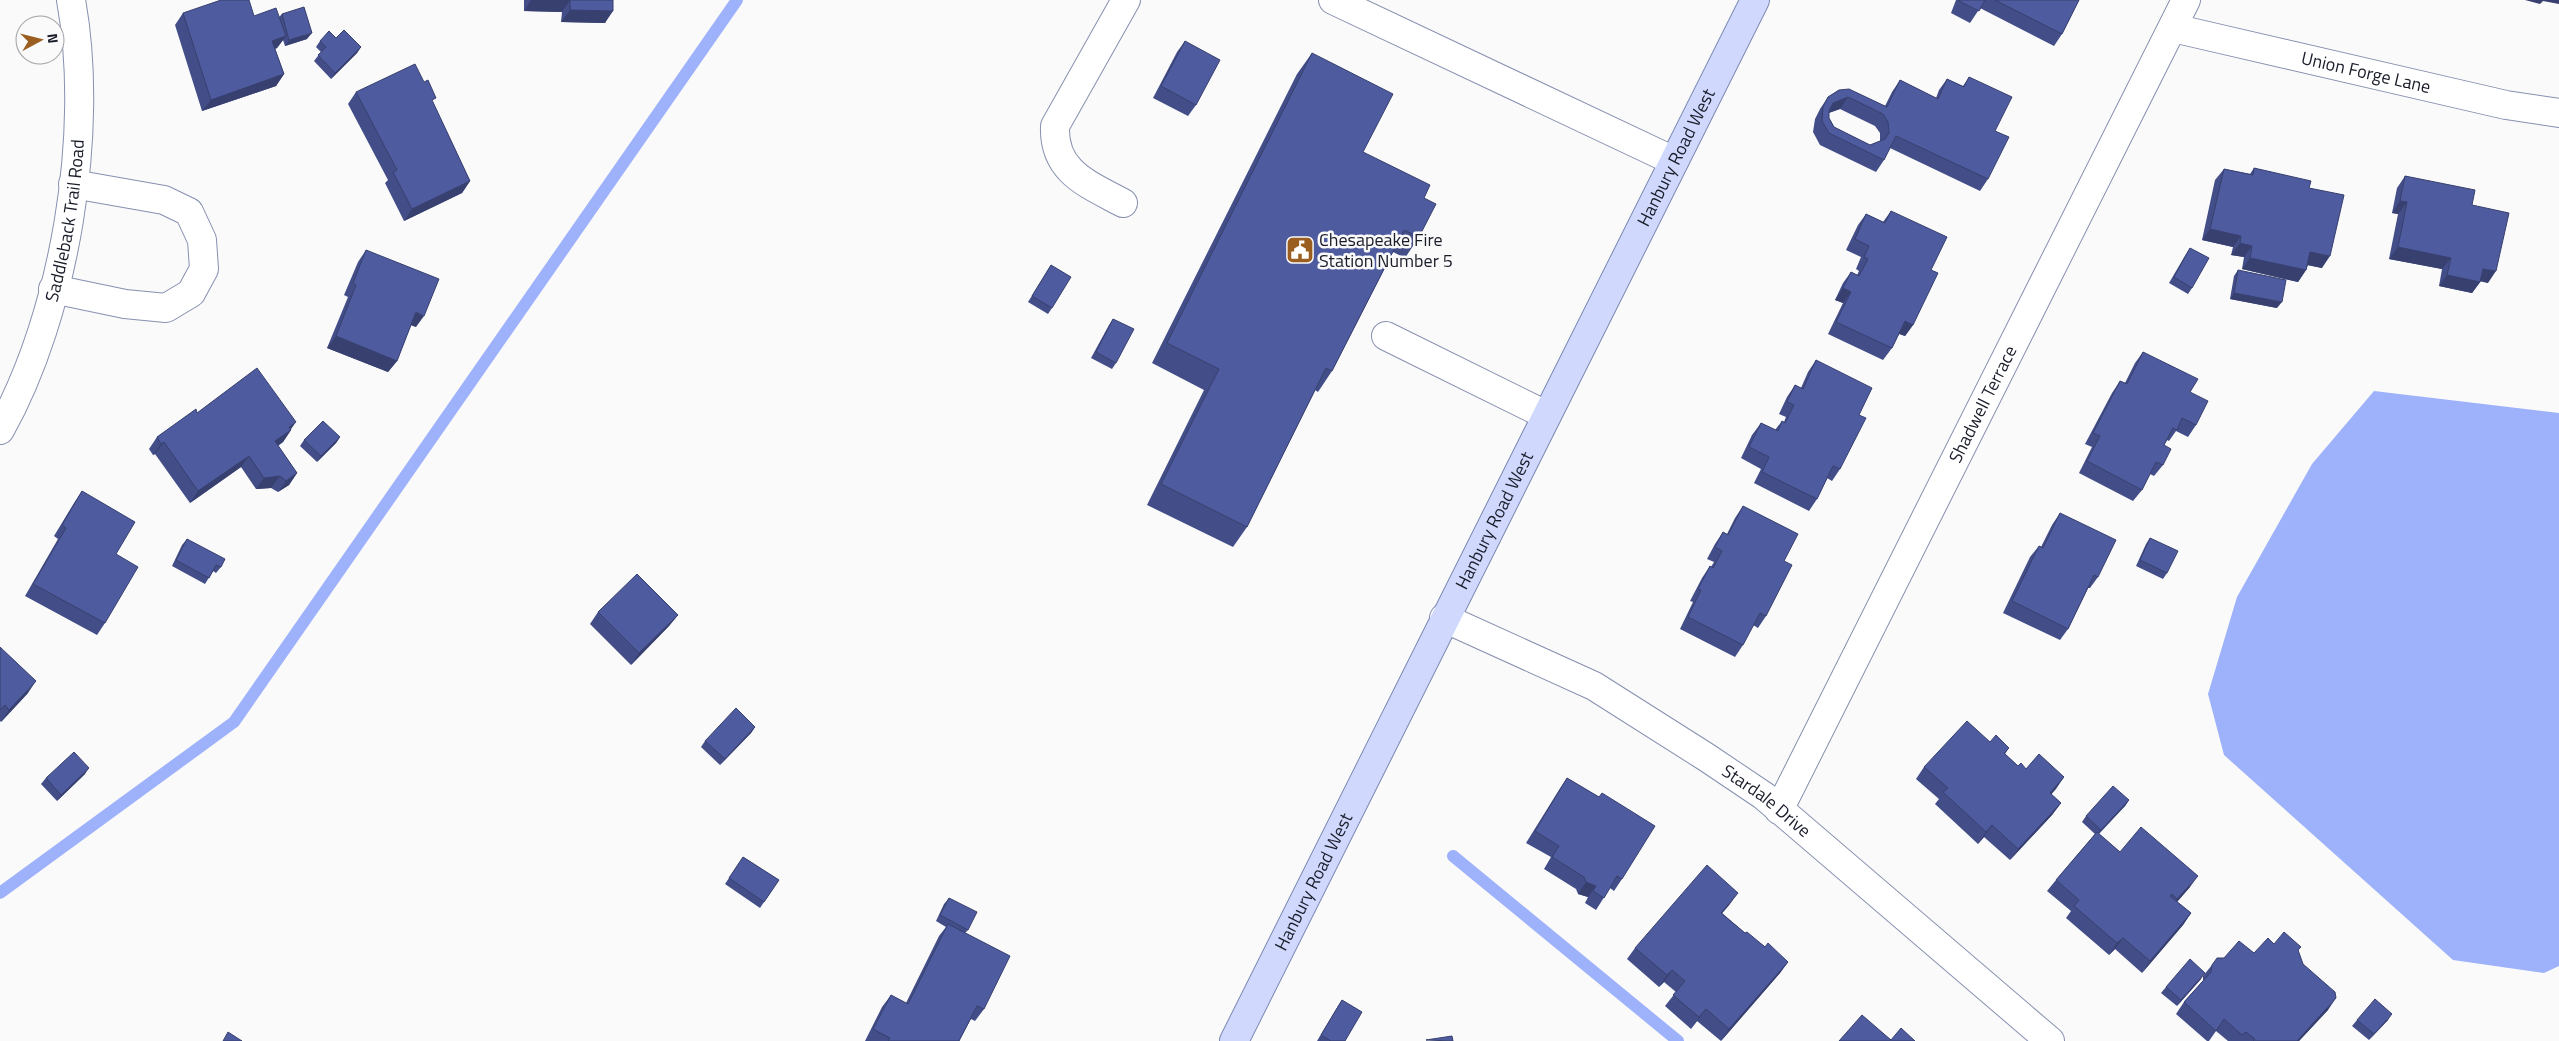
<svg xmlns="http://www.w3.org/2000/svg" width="2559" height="1041" font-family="'Titillium Web',sans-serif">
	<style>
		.water { fill: #9eb1fb }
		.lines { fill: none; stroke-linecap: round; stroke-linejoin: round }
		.stream { stroke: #9eb1fb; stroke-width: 12 }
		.minor-casing { stroke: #8790b0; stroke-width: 30 }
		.major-casing { stroke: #7c87b2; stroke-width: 30 }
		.minor { stroke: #fff; stroke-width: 28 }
		.major { stroke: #d0d9fd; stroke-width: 28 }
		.wall { fill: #434e89; fill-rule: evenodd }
		.shaded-wall { fill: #37406f }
		.building { fill: #4e5b9f; stroke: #37406f; fill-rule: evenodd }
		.labels { text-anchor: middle; stroke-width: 5; stroke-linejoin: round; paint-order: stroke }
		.street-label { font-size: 18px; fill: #191c29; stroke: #fafafa }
		.poi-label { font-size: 18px; fill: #191c29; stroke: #fafafa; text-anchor: start }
	</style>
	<rect width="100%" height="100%" fill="#fafafa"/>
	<polygon class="water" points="2374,391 2559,413 2559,966 2544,973 2453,960 2224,755 2208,694 2237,597 2312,464"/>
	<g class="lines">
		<g class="stream">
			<polyline points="1453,856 1678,1041"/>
			<polyline points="0,893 234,722 737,0"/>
		</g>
		<defs>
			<g id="minor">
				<polyline points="1333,0 1674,161"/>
				<path id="s1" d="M 2173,28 L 2506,105 L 2559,113"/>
				<path d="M 1123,203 C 1088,184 1053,172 1055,126 L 1126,0"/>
				<polyline points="53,289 125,304 166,308 191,293 204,269 202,240 189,212 164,200 73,184"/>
				<polyline points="1386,336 1546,415"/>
				<path id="s2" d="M 0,430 C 65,314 95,131 71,0"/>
				<path id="s3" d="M 1444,618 L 1594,686 L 1706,757 L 1764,796 L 2050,1041"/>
				<path id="s4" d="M 1779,810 L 2186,0"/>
			</g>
			<g id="major">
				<path id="s5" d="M 1234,1041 L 1755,0"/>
			</g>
		</defs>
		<use href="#minor" class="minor-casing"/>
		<use href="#major" class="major-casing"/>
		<use href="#minor" class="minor"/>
		<use href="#major" class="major"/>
	</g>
	<g class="wall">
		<polygon points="524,0 613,0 605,23 561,22 562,12 524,11"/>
		<polygon points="1956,0 2079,0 2062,34 2054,46 1980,8 1970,23 1951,13"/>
		<polygon points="183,13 279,17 282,14 307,39 285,46 283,40 277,48 275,49 284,74 276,86 202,111 175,25"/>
		<polygon points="336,38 361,47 357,53 331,79 314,61 321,52 316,47 320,41"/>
		<polygon points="1185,41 1196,105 1188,116 1153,98 1177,52"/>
		<polygon points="1312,53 1363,152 1424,198 1419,237 1405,258 1393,252 1332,371 1318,392 1315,390 1247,527 1233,547 1147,505 1204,390 1152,363 1297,74"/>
		<path d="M 1969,77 L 1995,131 L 1988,179 L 1980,191 L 1890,148 L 1884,160 L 1876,172 L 1820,145 L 1813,132 L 1815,119 L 1820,109 L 1828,97 L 1839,90 L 1885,106 L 1892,92 L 1900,80 L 1936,98 L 1939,90 L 1947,79 L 1963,86 ZM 1840,109 L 1875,126 L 1880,133 L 1880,141 L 1870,145 L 1834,127 L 1829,118 L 1829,113 Z"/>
		<polygon points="356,92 433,103 470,181 462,193 404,221 385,183 388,180 348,104"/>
		<polygon points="2254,168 2309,188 2322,268 2308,265 2306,270 2298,282 2242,269 2244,257 2231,255 2233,247 2202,240 2215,180 2224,169 2250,174"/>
		<polygon points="2405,176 2472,205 2488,283 2481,281 2472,293 2439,286 2442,269 2389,259 2398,214 2392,213 2397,188"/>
		<polygon points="1891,211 1931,270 1913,325 1905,336 1899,334 1892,348 1883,360 1828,334 1843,303 1835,300 1843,283 1851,272 1857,275 1859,271 1856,269 1861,257 1846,250 1858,225 1866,214 1883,222"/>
		<polygon points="2190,248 2192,288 2188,294 2169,283 2186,254"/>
		<polygon points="366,250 416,327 411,325 397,361 388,372 327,348 348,297 344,295 358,262"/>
		<polygon points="1051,265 1052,308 1048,314 1028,302"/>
		<polygon points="2238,270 2277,308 2230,299 2234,276"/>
		<polygon points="1113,319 1116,363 1112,369 1091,358 1109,325"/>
		<polygon points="2143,352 2190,392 2196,425 2188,437 2176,431 2169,441 2167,440 2164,445 2163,465 2154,476 2150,474 2142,490 2133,501 2079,473 2092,447 2085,444 2112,393 2120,381 2125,383 2135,363"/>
		<polygon points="1816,360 1859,415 1840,469 1832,481 1827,478 1817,499 1809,511 1754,483 1761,469 1741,458 1752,435 1761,423 1775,430 1782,421 1784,422 1786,417 1779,414 1787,397 1795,385 1801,388 1808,372"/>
		<polygon points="197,413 291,430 283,442 278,446 297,473 289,485 278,492 271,488 256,489 241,467 190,503 155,454 153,455 149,449 157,437"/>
		<polygon points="340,437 336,443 317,462 300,446 304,440"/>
		<polygon points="82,491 105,623 97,635 25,596 58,539 54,536 74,503"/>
		<polygon points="1743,506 1784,561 1766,616 1758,628 1753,625 1743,645 1735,657 1680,629 1693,602 1690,601 1702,578 1710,566 1711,567 1714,562 1707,559 1715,544 1723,532 1727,534 1735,518"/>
		<polygon points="2060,513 2098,577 2090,588 2088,588 2068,629 2060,640 2003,613 2030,557 2039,546 2041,547 2052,525"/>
		<polygon points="2150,538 2167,573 2163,579 2136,566 2146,544"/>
		<polygon points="187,539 221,567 216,573 213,571 205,584 172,566 182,545"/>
		<polygon points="598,612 678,615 669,626 631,665 590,624"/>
		<polygon points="0,647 28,693 1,722 0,721"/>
		<polygon points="755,727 751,733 720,765 701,747 705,741"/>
		<polygon points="1990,742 2009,748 2005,754 2018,766 2026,769 2064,777 2051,794 2061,803 2052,815 2010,860 1984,837 1978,844 1935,804 1939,799 1916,779 1924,767"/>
		<polygon points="85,774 57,801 41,784 46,778"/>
		<polygon points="1567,778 1599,797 1622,879 1614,891 1610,888 1596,910 1585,903 1588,897 1578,894 1576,889 1544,869 1551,857 1526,843 1559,790"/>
		<polygon points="2129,800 2125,806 2099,834 2120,852 2190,887 2177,902 2191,913 2183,925 2142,973 2115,949 2109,955 2066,918 2071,911 2047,891 2056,880 2095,834 2082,822 2086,816"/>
		<polygon points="743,857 779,880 760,908 725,884"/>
		<polygon points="949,898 968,930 965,933 984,1009 975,1021 971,1019 959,1041 865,1041 882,1007 891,995 906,1003 939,936 946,927 936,921 944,904"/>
		<polygon points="1730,904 1722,913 1745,933 1788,962 1780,973 1721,1041 1697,1021 1691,1029 1665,1006 1676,992 1664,982 1659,987 1627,959 1635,948"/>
		<polygon points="2274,944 2298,950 2303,964 2328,1010 2299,1041 2228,1041 2216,1031 2209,1041 2207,1041 2176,1014 2184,1002 2203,981 2203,976 2212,965 2224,958 2254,953"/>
		<polygon points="2201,979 2177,1006 2161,993 2166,987"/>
		<polygon points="1342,1000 1345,1041 1317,1041 1338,1006"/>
		<polygon points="2357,1020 2388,1020 2369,1040 2352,1026"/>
	</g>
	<g class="shaded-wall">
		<polygon points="531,0 570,0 562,12 524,11"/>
		<polygon points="2525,0 2559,0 2559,4 2543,1 2540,4"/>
		<polygon points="570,10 613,11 605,23 561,22"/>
		<polygon points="312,33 307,39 285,46 289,40"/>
		<polygon points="286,36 277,48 264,53 272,41"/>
		<polygon points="361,47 357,53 331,79 335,73"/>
		<polygon points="284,74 276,86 202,111 211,100"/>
		<polygon points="1848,97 1840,109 1825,114 1833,103"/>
		<polygon points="470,181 462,193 404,221 412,209"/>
		<polygon points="2400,201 2407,202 2398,214 2392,213"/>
		<polygon points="2210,229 2241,236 2233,247 2202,240"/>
		<polygon points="2240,243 2252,246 2244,257 2231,255"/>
		<polygon points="2398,247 2451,258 2442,269 2389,259"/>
		<polygon points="2310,252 2330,256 2322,268 2302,264"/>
		<polygon points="2250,258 2306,270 2298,282 2242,269"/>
		<polygon points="2483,269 2496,271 2488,283 2475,280"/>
		<polygon points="2447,275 2480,282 2472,293 2439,286"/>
		<polygon points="1843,288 1851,292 1843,303 1835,300"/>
		<polygon points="2234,293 2282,302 2277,308 2230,299"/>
		<polygon points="416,312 424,316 416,327 408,324"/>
		<polygon points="1905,321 1913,325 1905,336 1897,333"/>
		<polygon points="336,336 397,361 388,372 327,348"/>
		<polygon points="296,422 289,432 291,430 283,442 266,453 275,441 289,427"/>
		<polygon points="340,437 336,443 317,462 321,456"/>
		<polygon points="164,442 155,454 153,455 161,444"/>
		<polygon points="249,456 241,467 190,503 198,491"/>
		<polygon points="297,473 289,485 278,492 286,481"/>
		<polygon points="280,476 271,488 256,489 264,478"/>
		<polygon points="678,615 669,626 631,665 639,653"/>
		<polygon points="36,681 28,693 1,722 9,710"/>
		<polygon points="755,727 751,733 720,765 725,759"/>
		<polygon points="89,768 85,774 57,801 61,795"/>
		<polygon points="2064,777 2056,789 2042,805 2050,793"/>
		<polygon points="2129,800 2125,806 2096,836 2101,830"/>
		<polygon points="2061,803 2052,815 2010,860 2018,849"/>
		<polygon points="1992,825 1984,837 1978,844 1986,832"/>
		<polygon points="2198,876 2190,887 2169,911 2177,899"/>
		<polygon points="1586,882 1596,886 1588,897 1578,894"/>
		<polygon points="1738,893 1730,904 1713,924 1721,913"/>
		<polygon points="2191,913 2183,925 2142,973 2150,961"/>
		<polygon points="2123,938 2115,949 2109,955 2117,943"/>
		<polygon points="1788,962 1780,973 1721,1041 1729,1029"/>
		<polygon points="1672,970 1664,982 1659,987 1667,975"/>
		<polygon points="2205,973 2201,979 2177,1006 2181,1000"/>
		<polygon points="2336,998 2328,1010 2299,1041 2297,1041"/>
		<polygon points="1706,1009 1691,1029 1699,1017"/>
		<polygon points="2392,1014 2388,1020 2369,1040 2374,1034"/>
	</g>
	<g class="building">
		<polygon points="221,0 249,0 254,16 276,8 286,36 272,41 284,74 211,100 183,13"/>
		<polygon points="549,0 613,0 613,11 570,10 570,0"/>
		<polygon points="1959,0 1985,0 1979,11 1959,1"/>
		<polygon points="1995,0 2079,0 2062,34"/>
		<polygon points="304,7 312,33 289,40 282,14"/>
		<polygon points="344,30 361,47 335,73 318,55 326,47 320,41 329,31 336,38"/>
		<polygon points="1185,41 1220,60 1196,105 1161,86"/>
		<polygon points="1312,53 1393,94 1363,152 1430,185 1424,198 1436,204 1419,237 1404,230 1332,371 1326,368 1247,527 1161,484 1219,369 1167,343"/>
		<polygon points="415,64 424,82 428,80 436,98 432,100 470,181 412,209 393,172 397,170 356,92"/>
		<path d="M 1969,77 L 2012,97 L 1995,131 L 2009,137 L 1988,179 L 1896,136 L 1884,160 L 1829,133 L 1822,121 L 1823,107 L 1828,97 L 1839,90 L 1849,89 L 1887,107 L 1900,80 L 1938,99 L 1947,79 L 1964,87 ZM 1848,97 L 1883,114 L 1888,122 L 1889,133 L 1885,139 L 1870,145 L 1834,127 L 1829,118 L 1829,111 L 1833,103 Z"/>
		<polygon points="2254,168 2311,181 2309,188 2344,195 2330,256 2310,252 2306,270 2250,258 2252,246 2240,243 2241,236 2210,229 2224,169 2253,175"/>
		<polygon points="2405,176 2475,190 2472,205 2509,213 2496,271 2483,269 2480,282 2447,275 2451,258 2398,247 2407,202 2400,201"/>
		<polygon points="1891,211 1947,237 1931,270 1938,273 1913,325 1905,321 1892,348 1836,322 1851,292 1843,288 1851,272 1859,276 1868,259 1864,257 1869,246 1855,239 1866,214 1885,223"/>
		<polygon points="2190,248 2209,258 2192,288 2174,277"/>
		<polygon points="366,250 439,279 424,316 416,312 397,361 336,336 356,285 353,283"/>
		<polygon points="1051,265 1071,277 1052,308 1032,296"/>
		<polygon points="2238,270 2286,280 2282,302 2234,293"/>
		<polygon points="1113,319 1134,329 1116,363 1096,352"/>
		<polygon points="2143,352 2198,379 2190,392 2208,401 2196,425 2182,418 2177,430 2173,428 2164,445 2171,449 2163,465 2156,462 2142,490 2087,461 2100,436 2093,433 2120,381 2127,384"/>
		<polygon points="1816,360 1872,388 1859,415 1866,418 1840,469 1833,466 1817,499 1762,472 1769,457 1749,447 1761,423 1778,431 1782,421 1785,423 1794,405 1787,402 1795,385 1803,389"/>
		<polygon points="257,368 296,422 289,427 291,430 275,441 297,473 286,481 280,476 264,478 249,456 198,491 164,442 161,444 157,437 196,409 197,413"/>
		<polygon points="323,421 340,437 321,456 304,440"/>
		<polygon points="82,491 135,522 116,554 138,567 105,623 33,584 66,528 62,525"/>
		<polygon points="1743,506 1798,534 1784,561 1792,565 1766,616 1760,613 1743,645 1688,617 1701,590 1698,589 1710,566 1713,568 1722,551 1715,547 1723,532 1728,535"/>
		<polygon points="2060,513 2116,540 2098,577 2094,575 2068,629 2012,601 2039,546 2043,548"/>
		<polygon points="2150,538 2178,551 2167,573 2140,560"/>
		<polygon points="187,539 225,559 221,567 216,565 209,578 176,560"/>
		<polygon points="637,574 678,615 639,653 598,612"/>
		<polygon points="0,647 36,681 9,710 5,705 0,710"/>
		<polygon points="736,708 755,727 725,759 705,741"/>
		<polygon points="1967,721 1990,742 1996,735 2009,748 2004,753 2018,766 2021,763 2026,769 2039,754 2064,777 2050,793 2061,803 2018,849 1992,825 1986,832 1943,792 1948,788 1924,767"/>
		<polygon points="74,752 89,768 61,795 46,778"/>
		<polygon points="1567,778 1599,797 1602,793 1655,826 1622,879 1617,876 1604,898 1593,891 1596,886 1586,882 1584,877 1552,857 1559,846 1535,831"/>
		<polygon points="2113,786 2129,800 2101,830 2086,816"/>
		<polygon points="2141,827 2198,876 2177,899 2172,894 2170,896 2191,913 2150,961 2123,938 2117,943 2074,906 2079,900 2056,880 2097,832 2120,852"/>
		<polygon points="743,857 779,880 764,902 729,878"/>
		<polygon points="1707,865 1738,893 1721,913 1745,933 1747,932 1765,947 1768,943 1788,962 1729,1029 1706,1009 1699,1017 1673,995 1685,981 1672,970 1667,975 1635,948"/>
		<polygon points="949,898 977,912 968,930 940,915"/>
		<polygon points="948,924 1010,956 984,1009 977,1006 959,1041 888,1041 890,1038 873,1029 891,995 908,1004"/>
		<polygon points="2284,932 2301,947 2298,950 2303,964 2335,992 2336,998 2297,1041 2253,1041 2255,1039 2246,1032 2242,1035 2224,1019 2216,1031 2184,1002 2211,972 2212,965 2217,958 2224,958 2239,941 2254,953 2268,938 2274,944"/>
		<polygon points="2190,959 2205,973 2181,1000 2166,987"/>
		<polygon points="2375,999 2392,1014 2374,1034 2357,1020"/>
		<polygon points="1342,1000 1362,1012 1345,1041 1331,1041 1321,1035"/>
		<polygon points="1862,1015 1891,1040 1901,1028 1915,1041 1839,1041"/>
		<polygon points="228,1032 242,1041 223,1041"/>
		<polygon points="1452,1036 1453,1041 1426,1040"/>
	</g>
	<defs>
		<symbol id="civic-square" viewBox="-11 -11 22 22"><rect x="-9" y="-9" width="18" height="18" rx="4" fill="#9a5f20" stroke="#fafafa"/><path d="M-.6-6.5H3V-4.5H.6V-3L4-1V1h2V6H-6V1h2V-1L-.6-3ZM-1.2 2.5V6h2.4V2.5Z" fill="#fff"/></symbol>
	</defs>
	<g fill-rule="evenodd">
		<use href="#civic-square" x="1284" y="234" width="32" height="32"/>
	</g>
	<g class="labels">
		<g class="street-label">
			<text dy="6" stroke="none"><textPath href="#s1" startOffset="198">Union Forge Lane</textPath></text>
			<text dy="6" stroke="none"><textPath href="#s5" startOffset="988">Hanbury Road West</textPath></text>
			<text dy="6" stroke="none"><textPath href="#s2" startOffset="221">Saddleback Trail Road</textPath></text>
			<text dy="6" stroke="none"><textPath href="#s4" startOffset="454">Shadwell Terrace</textPath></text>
			<text dy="6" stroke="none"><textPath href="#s5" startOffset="582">Hanbury Road West</textPath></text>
			<text dy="6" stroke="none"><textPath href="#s3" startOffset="372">Stardale Drive</textPath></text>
			<text dy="6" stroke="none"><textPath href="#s5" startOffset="178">Hanbury Road West</textPath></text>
		</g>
		<g class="poi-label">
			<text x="1319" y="246">Chesapeake Fire<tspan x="1319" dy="21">Station Number 5</tspan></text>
		</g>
	</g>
	<g transform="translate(40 40) rotate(83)"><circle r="24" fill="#fafafa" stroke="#a0a1a6"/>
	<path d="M0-4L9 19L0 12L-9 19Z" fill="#9a5f20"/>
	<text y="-8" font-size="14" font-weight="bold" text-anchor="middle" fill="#191c29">N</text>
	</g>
</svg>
